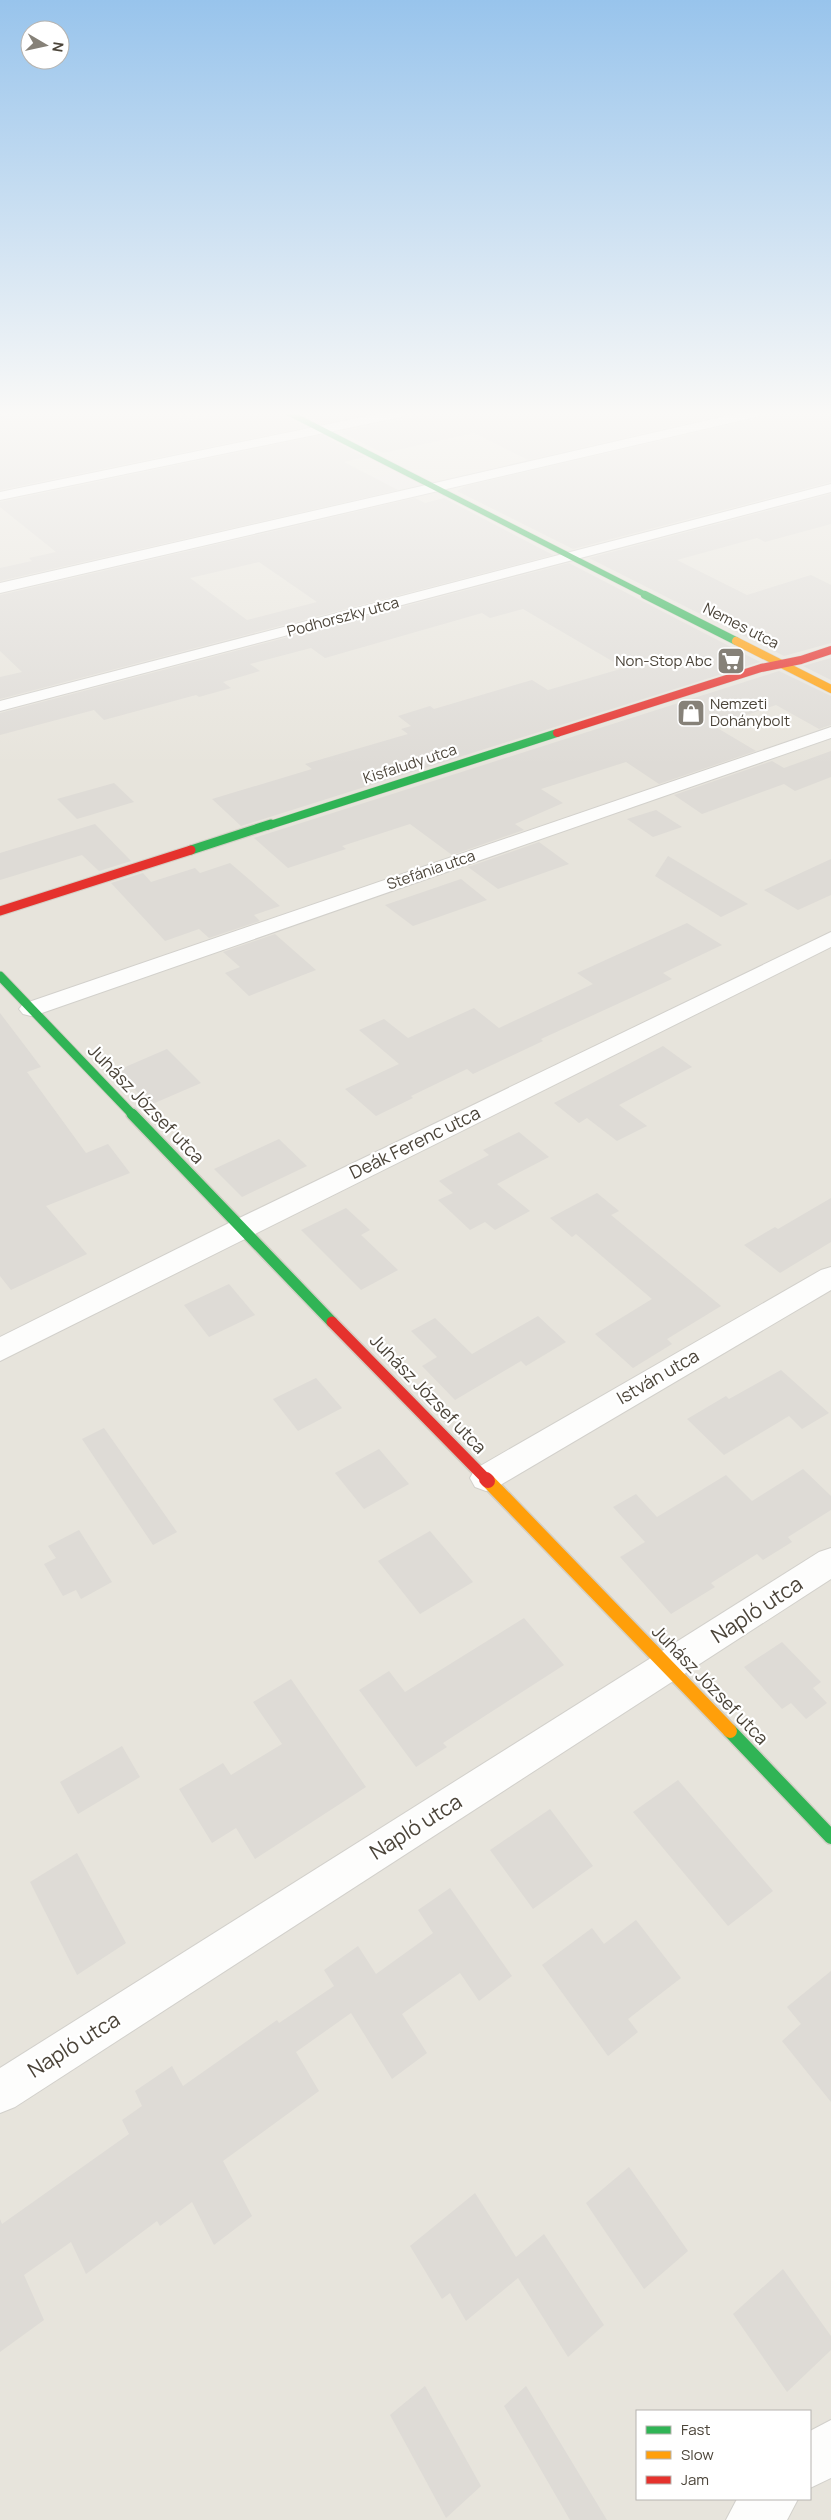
<svg xmlns="http://www.w3.org/2000/svg" width="831" height="2520" font-family="Manrope,sans-serif">
	<style>
		.residential { fill: #e7e4dc; fill-rule: evenodd }
		.parking { fill: #e6e3df }
		.building { fill: #dedbd6; fill-rule: evenodd }
		.lines { fill: none; stroke-linecap: round; stroke-linejoin: round }
		.street-casing { stroke: #d2d0cb; stroke-width: 2 }
		.fast-far4-casing { stroke: #d3cfc5; stroke-width: 7 }
		.fast-far3-casing { stroke: #d3cfc5; stroke-width: 9 }
		.fast-far2-casing { stroke: #d3cfc5; stroke-width: 11 }
		.fast-far1-casing { stroke: #d3cfc5; stroke-width: 14 }
		.fast-casing { stroke: #d3cfc5; stroke-width: 17 }
		.slow-far1-casing { stroke: #d3cfc5; stroke-width: 9 }
		.slow-casing { stroke: #d3cfc5; stroke-width: 17 }
		.jam-far3-casing { stroke: #d3cfc5; stroke-width: 9 }
		.jam-far2-casing { stroke: #d3cfc5; stroke-width: 11 }
		.jam-far1-casing { stroke: #d3cfc5; stroke-width: 14 }
		.jam-casing { stroke: #d3cfc5; stroke-width: 17 }
		.street { fill: #fdfdfc; fill-rule: evenodd }
		.fast-far4 { stroke: #30b455; stroke-width: 5.5 }
		.fast-far3 { stroke: #30b455; stroke-width: 8 }
		.fast-far2 { stroke: #30b455; stroke-width: 9 }
		.fast-far1 { stroke: #30b455; stroke-width: 11 }
		.fast { stroke: #30b455; stroke-width: 14 }
		.slow-far1 { stroke: #ff9f0a; stroke-width: 8 }
		.slow { stroke: #ff9f0a; stroke-width: 14 }
		.jam-far3 { stroke: #e5322d; stroke-width: 8 }
		.jam-far2 { stroke: #e5322d; stroke-width: 9 }
		.jam-far1 { stroke: #e5322d; stroke-width: 11 }
		.jam { stroke: #e5322d; stroke-width: 14 }
		.labels { text-anchor: middle; stroke-width: 4.5; stroke-linejoin: round; paint-order: stroke }
		.far-street-label { font-size: 15px; fill: #4b4439; stroke: #fff }
		.far-poi-label { font-size: 15px; fill: #4b4439; stroke: #fff; text-anchor: end }
		.street-label { font-size: 18px; fill: #4b4439; stroke: #fff }
		.near-street-label { font-size: 21px; fill: #4b4439; stroke: #fff }
	</style>
	<rect width="100%" height="100%" fill="#f4f2ee"/>
	<path class="residential" d="M 0,413 L 831,413 L 831,2520 L 0,2520 ZM 637,2411 L 810,2411 L 810,2499 L 637,2499 Z"/>
	<polygon class="parking" points="396,472 428,489 400,495 369,479"/>
	<g class="building">
		<polygon points="9,413 178,413 179,423 228,413 281,413 306,427 0,490 0,418"/>
		<polygon points="304,413 353,413 359,416 323,423"/>
		<polygon points="432,413 729,413 528,460 474,433 383,453 340,432 433,414"/>
		<polygon points="764,413 831,413 831,482 573,549 457,491 466,486 756,419"/>
		<polygon points="322,435 365,457 344,462 398,490 0,581 0,568 32,561 29,558 56,552 0,507 0,502"/>
		<polygon points="831,494 831,524 765,542 757,538 677,560 747,595 811,575 831,585 831,643 784,656 589,558"/>
		<path d="M 415,498 L 425,503 L 444,498 L 553,555 L 0,699 L 0,677 L 22,672 L 0,651 L 0,595 ZM 259,562 L 317,602 L 247,620 L 190,578 Z"/>
		<polygon points="569,563 760,662 241,826 212,799 312,769 305,764 408,734 401,729 411,726 398,716 430,706 434,709 532,680 548,690 624,668 523,609 490,618 482,613 325,658 311,648 250,664 260,671 223,682 231,688 199,697 196,695 104,720 94,710 0,735 0,713"/>
		<polygon points="831,658 831,680 803,666"/>
		<polygon points="779,671 831,696 831,725 819,729 776,705 714,726 756,751 659,784 626,762 541,789 563,803 515,824 524,830 452,855 410,824 342,846 346,849 288,868 254,838"/>
		<polygon points="831,751 831,777 795,791 784,784 702,814 674,795 772,761 784,768"/>
		<polygon points="114,783 134,802 77,819 57,799"/>
		<polygon points="656,810 682,827 653,837 627,819"/>
		<polygon points="95,824 131,861 99,871 82,855 0,880 0,853"/>
		<polygon points="539,842 569,864 498,889 468,867"/>
		<polygon points="668,856 748,904 721,917 655,876"/>
		<polygon points="831,859 831,895 798,910 764,890"/>
		<polygon points="230,863 280,906 254,915 260,921 209,938 199,929 165,941 111,883 143,873 151,882 195,868 200,873"/>
		<polygon points="461,879 487,900 413,926 385,905"/>
		<polygon points="687,923 722,945 663,973 672,979 541,1039 543,1041 473,1074 467,1069 411,1096 413,1098 376,1116 345,1089 399,1064 359,1030 384,1019 408,1038 474,1008 499,1028 593,984 577,973"/>
		<polygon points="275,934 316,970 249,996 225,973 240,967 223,952"/>
		<polygon points="0,1013 41,1067 27,1072 86,1153 108,1144 130,1173 46,1206 87,1254 11,1290 0,1276"/>
		<polygon points="663,1046 692,1067 619,1105 647,1126 617,1141 587,1118 579,1123 554,1103"/>
		<polygon points="167,1049 201,1083 150,1105 116,1071"/>
		<polygon points="519,1132 549,1157 497,1184 530,1211 495,1230 485,1222 470,1230 438,1200 453,1193 439,1181 489,1155 483,1150"/>
		<polygon points="279,1139 307,1166 242,1197 214,1169"/>
		<polygon points="597,1193 619,1211 611,1215 721,1306 667,1339 672,1344 633,1368 595,1334 652,1299 576,1234 572,1237 550,1218"/>
		<polygon points="831,1198 831,1242 780,1273 744,1245 775,1227 778,1229"/>
		<polygon points="346,1208 370,1230 361,1235 398,1270 361,1290 301,1230"/>
		<polygon points="229,1284 255,1315 209,1337 184,1305"/>
		<polygon points="538,1316 566,1342 526,1366 521,1361 455,1400 422,1366 437,1357 411,1331 435,1318 472,1354"/>
		<polygon points="781,1370 829,1413 802,1429 789,1416 724,1455 687,1419 726,1396 729,1399"/>
		<polygon points="316,1378 342,1408 298,1431 273,1399"/>
		<polygon points="104,1428 177,1532 153,1545 82,1439"/>
		<polygon points="379,1449 409,1484 364,1509 335,1473"/>
		<polygon points="803,1469 831,1496 831,1510 788,1537 792,1542 763,1560 757,1554 711,1583 715,1587 671,1614 620,1557 645,1542 613,1507 636,1494 657,1517 726,1475 752,1501"/>
		<polygon points="79,1530 112,1582 81,1599 76,1590 63,1596 44,1564 56,1558 48,1546"/>
		<polygon points="430,1531 473,1582 420,1614 378,1561"/>
		<polygon points="524,1618 564,1665 443,1743 447,1747 416,1767 359,1690 389,1671 405,1692"/>
		<polygon points="782,1642 821,1682 813,1688 827,1703 806,1719 791,1703 782,1709 744,1667"/>
		<polygon points="291,1679 366,1787 255,1859 236,1828 212,1843 179,1789 223,1763 231,1775 282,1744 253,1702"/>
		<polygon points="122,1746 140,1777 78,1814 60,1782"/>
		<polygon points="678,1780 773,1891 728,1926 633,1812"/>
		<polygon points="550,1809 593,1866 533,1909 490,1850"/>
		<polygon points="77,1853 126,1943 77,1975 30,1882"/>
		<polygon points="450,1888 512,1976 479,2001 460,1973 402,2014 427,2053 392,2079 351,2013 296,2052 319,2091 223,2161 252,2216 214,2245 192,2202 160,2226 157,2221 86,2274 71,2242 24,2275 44,2320 0,2352 0,2219 2,2224 129,2134 122,2120 142,2106 135,2091 172,2066 183,2086 277,2020 279,2023 334,1986 324,1970 358,1946 376,1974 433,1933 418,1910"/>
		<polygon points="636,1920 681,1978 628,2019 638,2032 608,2056 542,1965 592,1928 604,1944"/>
		<polygon points="831,1971 831,2102 782,2041 801,2024 787,2007"/>
		<polygon points="629,2167 688,2251 644,2289 586,2203"/>
		<polygon points="475,2193 516,2257 544,2234 604,2325 568,2357 518,2278 466,2321 450,2293 442,2299 410,2246"/>
		<polygon points="783,2269 831,2336 831,2350 787,2392 733,2314"/>
		<polygon points="425,2386 481,2486 446,2518 390,2415"/>
		<polygon points="526,2386 607,2520 570,2520 504,2406"/>
	</g>
	<g class="lines">
		<defs>
			<g id="street">
				<polygon points="0,413 7,413 1,417"/>
				<polygon points="382,413 407,413 401,417 0,500 0,492"/>
				<polygon points="739,413 762,413 756,417 0,593 0,583"/>
				<polygon points="831,484 831,492 0,711 0,701"/>
				<polygon points="831,727 831,738 39,1014 31,1016 23,1014 19,1009 23,1004"/>
				<polygon points="831,932 831,947 0,1361 0,1337 231,1222"/>
				<polygon points="831,1267 831,1290 497,1487 486,1491 475,1487 470,1478 475,1469 821,1270"/>
				<polygon points="831,1548 831,1579 15,2107 0,2113 0,2068 819,1552"/>
				<polygon points="831,2420 831,2478 810,2488 810,2431"/>
				<polygon points="737,2499 798,2499 787,2520 726,2520"/>
			</g>
			<polyline id="fast-far4" points="289,413 648,596"/>
			<g id="fast-far3">
				<polyline points="645,595 736,641"/>
				<polyline points="267,826 557,733"/>
			</g>
			<g id="fast-far2">
				<polyline points="191,850 271,824"/>
				<polyline points="0,976 133,1115"/>
			</g>
			<polyline id="fast-far1" points="132,1114 332,1322"/>
			<polyline id="fast" points="730,1731 831,1837"/>
			<polyline id="slow-far1" points="736,641 831,689"/>
			<polyline id="slow" points="488,1481 730,1731"/>
			<polyline id="jam-far3" points="557,733 761,668 801,660 831,650"/>
			<polyline id="jam-far2" points="0,911 191,850"/>
			<polyline id="jam-far1" points="332,1322 487,1480"/>
			<polyline id="jam" points="486,1479 488,1481"/>
		</defs>
		<use href="#street" class="street-casing"/>
		<use href="#fast-far4" class="fast-far4-casing"/>
		<use href="#fast-far3" class="fast-far3-casing"/>
		<use href="#fast-far2" class="fast-far2-casing"/>
		<use href="#fast-far1" class="fast-far1-casing"/>
		<use href="#fast" class="fast-casing"/>
		<use href="#slow-far1" class="slow-far1-casing"/>
		<use href="#slow" class="slow-casing"/>
		<use href="#jam-far3" class="jam-far3-casing"/>
		<use href="#jam-far2" class="jam-far2-casing"/>
		<use href="#jam-far1" class="jam-far1-casing"/>
		<use href="#jam" class="jam-casing"/>
		<use href="#street" class="street"/>
		<use href="#fast-far4" class="fast-far4"/>
		<use href="#fast-far3" class="fast-far3"/>
		<use href="#fast-far2" class="fast-far2"/>
		<use href="#fast-far1" class="fast-far1"/>
		<use href="#fast" class="fast"/>
		<use href="#slow-far1" class="slow-far1"/>
		<use href="#slow" class="slow"/>
		<use href="#jam-far3" class="jam-far3"/>
		<use href="#jam-far2" class="jam-far2"/>
		<use href="#jam-far1" class="jam-far1"/>
		<use href="#jam" class="jam"/>
	</g>
	<linearGradient id="sky" x2="0" y2="1"><stop stop-color="#98c4ec"/><stop offset="0.54" stop-color="#faf9f7"/><stop offset="1" stop-color="#faf9f7" stop-opacity="0"/></linearGradient>
	<rect width="831" height="766" fill="url(#sky)"/>
	<defs>
		<symbol id="supermarket-square" viewBox="-11 -11 22 22"><rect x="-9" y="-9" width="18" height="18" rx="4" fill="#868178" stroke="#fff"/><path d="M-6-5.5h2.5l.6 2H6L4.5 2H-2.5L-4.4-4H-6ZM-1.5 3.2a1.3 1.3 0 1 0 .1 0ZM3 3.2a1.3 1.3 0 1 0 .1 0Z" fill="#fff"/></symbol>
		<symbol id="shop-square" viewBox="-11 -11 22 22"><rect x="-9" y="-9" width="18" height="18" rx="4" fill="#868178" stroke="#fff"/><path d="M-5-2.5h2.3a2.7 3.5 0 0 1 5.4 0H5L5.5 6h-11ZM-1.5-2.5h3a1.5 2.3 0 0 0-3 0Z" fill="#fff"/></symbol>
	</defs>
	<g fill-rule="evenodd">
		<use href="#supermarket-square" x="715" y="645" width="32" height="32"/>
		<use href="#shop-square" x="675" y="697" width="32" height="32"/>
	</g>
	<g class="labels">
		<g class="far-street-label">
			<text transform="translate(343 617) rotate(-15)" y="5">Podhorszky utca</text>
			<text transform="translate(741 626) rotate(27)" y="5">Nemes utca</text>
			<text transform="translate(410 764) rotate(-18)" y="5">Kisfaludy utca</text>
			<text transform="translate(431 870) rotate(-19)" y="5">Stefánia utca</text>
		</g>
		<g class="far-poi-label">
			<text x="712" y="666">Non-Stop Abc</text>
			<text x="710" y="709" text-anchor="start">Nemzeti<tspan x="710" dy="17">Dohánybolt</tspan></text>
		</g>
		<g class="street-label">
			<text transform="translate(146 1104) rotate(46)" y="6">Juhász József utca</text>
			<text transform="translate(415 1143) rotate(-26)" y="6">Deák Ferenc utca</text>
			<text transform="translate(658 1377) rotate(-30)" y="6">István utca</text>
			<text transform="translate(428 1394) rotate(46)" y="6">Juhász József utca</text>
			<text transform="translate(710 1685) rotate(46)" y="6">Juhász József utca</text>
		</g>
		<g class="near-street-label">
			<text transform="translate(757 1610) rotate(-33)" y="7">Napló utca</text>
			<text transform="translate(416 1827) rotate(-32)" y="7">Napló utca</text>
			<text transform="translate(74 2045) rotate(-32)" y="7">Napló utca</text>
		</g>
	</g>
	<rect x="636" y="2410" width="175" height="90" fill="#ffffff" stroke="#b7b4b0"/>
	<rect x="646" y="2426" width="25" height="8" fill="#30b455" stroke="#b7b4b0"/>
	<text x="681" y="2435" font-size="15" fill="#4b4439">Fast</text>
	<rect x="646" y="2451" width="25" height="8" fill="#ff9f0a" stroke="#b7b4b0"/>
	<text x="681" y="2460" font-size="15" fill="#4b4439">Slow</text>
	<rect x="646" y="2476" width="25" height="8" fill="#e5322d" stroke="#b7b4b0"/>
	<text x="681" y="2485" font-size="15" fill="#4b4439">Jam</text>
	<g transform="translate(45 45) rotate(99)"><circle r="24" fill="#ffffff" stroke="#b7b4b0"/>
	<path d="M0-4L9 19L0 12L-9 19Z" fill="#868178"/>
	<text y="-8" font-size="14" font-weight="bold" text-anchor="middle" fill="#4b4439">N</text>
	</g>
</svg>
